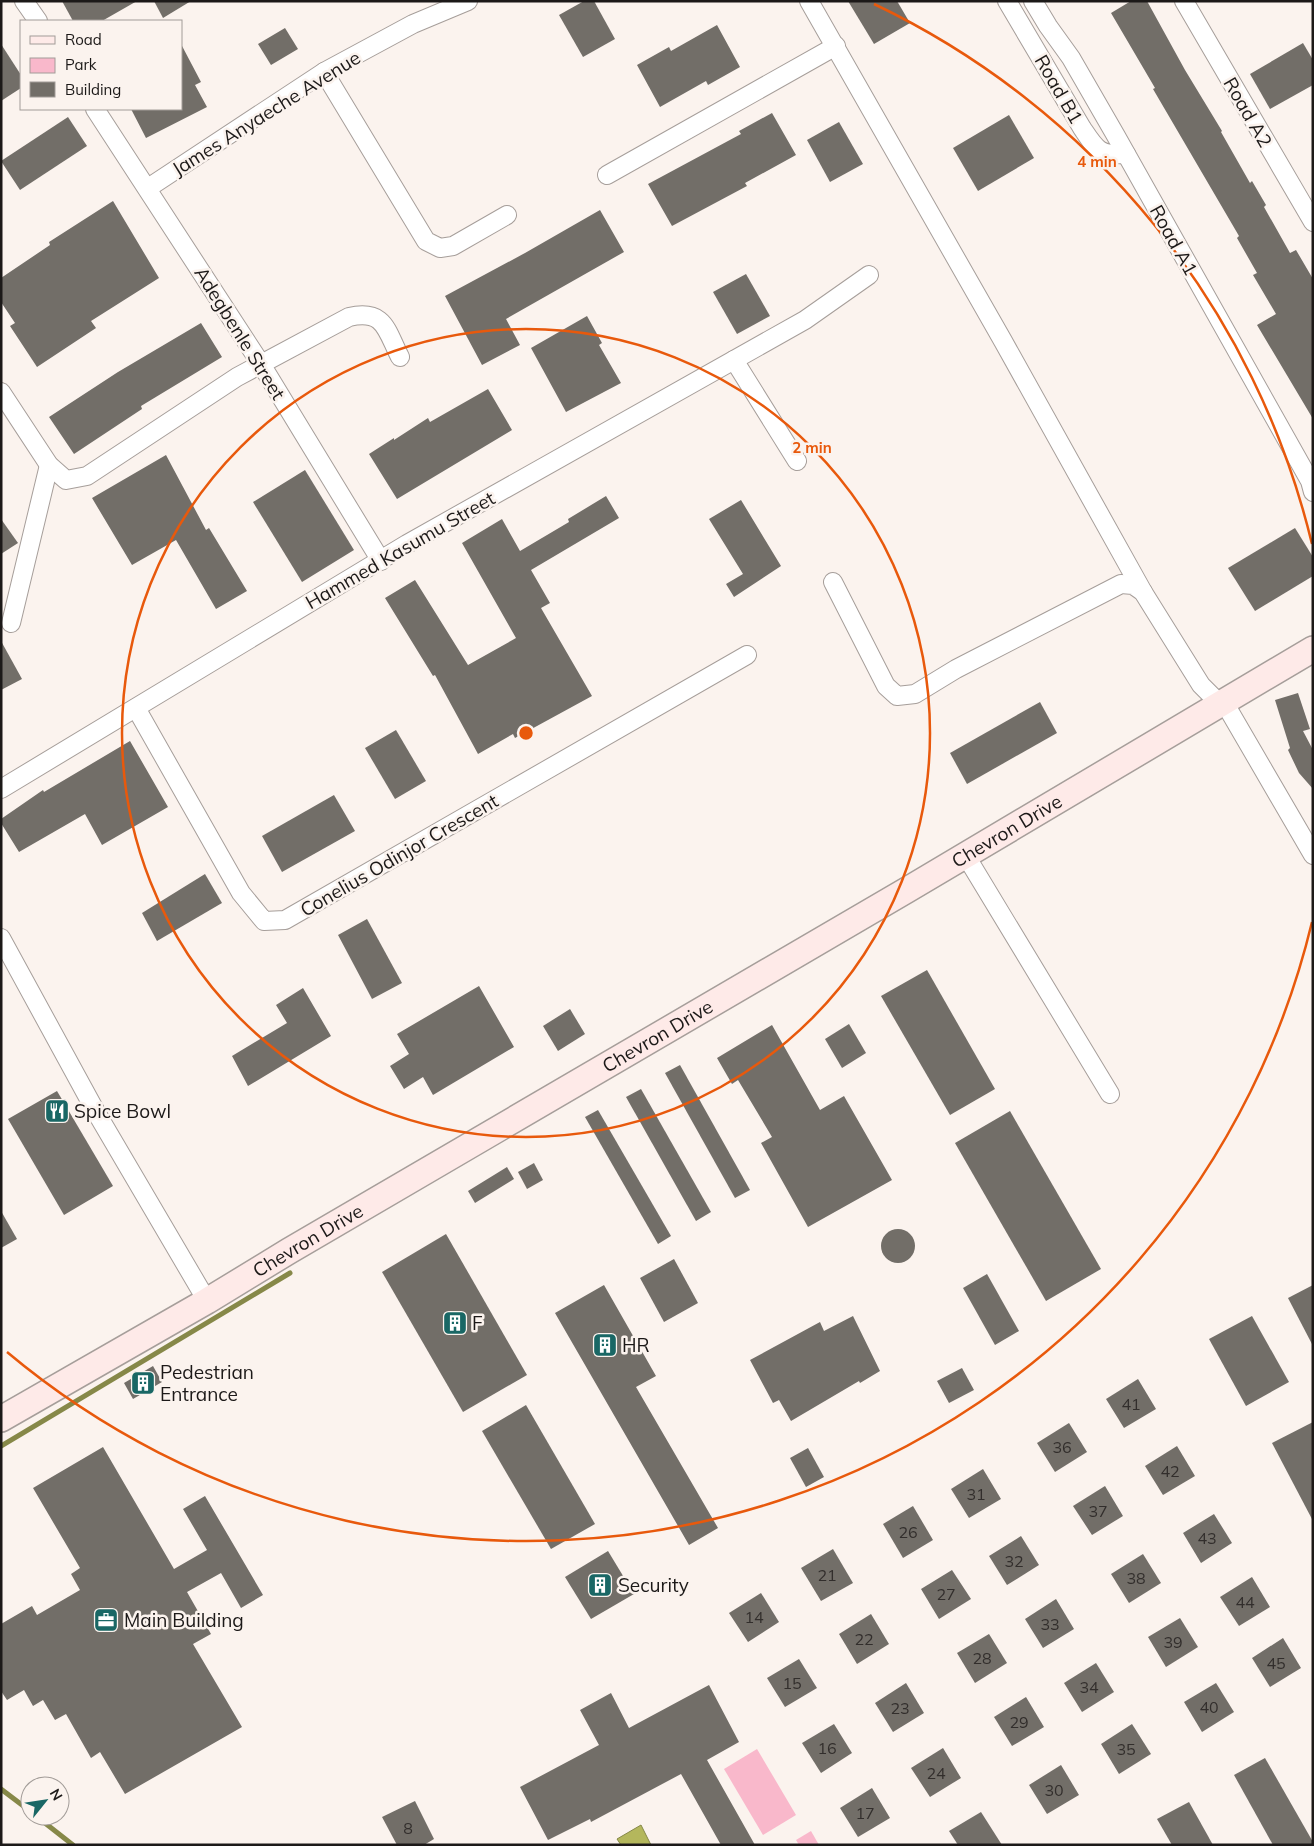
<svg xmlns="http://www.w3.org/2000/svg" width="1314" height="1846" font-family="Mulish,sans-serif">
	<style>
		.green { fill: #f9b8cb }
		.water { fill: #b4b75c; stroke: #868848 }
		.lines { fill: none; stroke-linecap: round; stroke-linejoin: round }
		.stream { stroke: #868848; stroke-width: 5 }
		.building { fill: #726e68 }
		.minor-casing { stroke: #a69e9a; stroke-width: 20 }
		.secondary-casing { stroke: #a69e9a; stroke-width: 28 }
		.minor { stroke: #fff; stroke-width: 18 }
		.secondary { stroke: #feeae8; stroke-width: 25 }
		.ring { fill: none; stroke: #e8590c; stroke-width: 2.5 }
		.labels { text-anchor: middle; stroke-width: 5; stroke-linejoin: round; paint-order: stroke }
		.number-label { font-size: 16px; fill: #322e2c }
		.street-label { font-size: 19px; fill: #1c1918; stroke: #fbf3ee }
		.poi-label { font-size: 19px; fill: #1c1918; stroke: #fbf3ee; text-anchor: start }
		.centre { fill: #e8590c; stroke: #fbf3ee; stroke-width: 2.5 }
		.ring-label { font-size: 15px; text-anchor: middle; font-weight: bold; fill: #e8590c; stroke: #fbf3ee; stroke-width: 5; stroke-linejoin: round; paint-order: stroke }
	</style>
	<rect width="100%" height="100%" fill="#fbf3ee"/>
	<g class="green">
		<polygon points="757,1749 796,1815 763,1835 724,1769"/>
		<polygon points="811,1831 819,1845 799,1845 796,1840"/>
	</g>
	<polygon class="water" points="641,1825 651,1845 621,1845 617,1839"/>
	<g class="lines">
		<g class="stream">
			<polyline points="1,1446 290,1273"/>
			<polyline points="1,1789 30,1811"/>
			<polyline points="36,1816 73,1845"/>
		</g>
	</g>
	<g class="building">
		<polygon points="62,1 137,1 102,21 73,21"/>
		<polygon points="154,1 191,1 163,18"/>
		<polygon points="584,1 594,1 615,39 583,57 559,15"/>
		<polygon points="848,1 897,1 910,23 874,44"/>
		<polygon points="1131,1 1147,1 1185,70 1222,131 1221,132 1250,183 1252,181 1266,205 1264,207 1290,253 1296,250 1313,279 1313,419 1257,325 1276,314 1253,275 1257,273 1237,238 1239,236 1153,89 1155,88 1111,13"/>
		<polygon points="717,25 740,67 708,85 706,81 660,107 637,65 669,47 671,51"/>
		<polygon points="285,28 298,49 271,65 258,44"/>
		<polygon points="1303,43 1313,60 1313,85 1270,109 1250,74"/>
		<polygon points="1,44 21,75 21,88 1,101"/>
		<polygon points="181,44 201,82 195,85 207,107 146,138 131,109 181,109"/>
		<polygon points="772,113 796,155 745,183 747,186 672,226 648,184 741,134 739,131"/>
		<polygon points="1009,115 1034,158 978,191 953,148"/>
		<polygon points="68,117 87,146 20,190 1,161"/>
		<polygon points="839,122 863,164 830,182 807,140"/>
		<polygon points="113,201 159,278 91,321 96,328 37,367 10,326 15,323 1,302 1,278 50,245 49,242"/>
		<polygon points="600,210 624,252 506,319 520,345 482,365 445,296 525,253"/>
		<polygon points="746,274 770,316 737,334 713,292"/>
		<polygon points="587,316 602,343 599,345 621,383 566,412 531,348"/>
		<polygon points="201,323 222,357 141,406 142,409 74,454 49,417 118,372"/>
		<polygon points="488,389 512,430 397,499 369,454 394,438 394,440 428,418 430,422"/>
		<polygon points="166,455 206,530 209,528 247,591 216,609 176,540 132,565 92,498"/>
		<polygon points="305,470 354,550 302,582 253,502"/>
		<polygon points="606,496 619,518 531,570 550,603 541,608 592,696 515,738 513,734 478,754 435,675 433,676 385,598 415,580 468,665 516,638 462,543 502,519 520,551 569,522 568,519"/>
		<polygon points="741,500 781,566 734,597 726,584 743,574 709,519"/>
		<polygon points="1,519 18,543 1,554"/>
		<polygon points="1295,528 1313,557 1313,576 1255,611 1228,568"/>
		<polygon points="1,641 22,679 1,690"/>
		<polygon points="1298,693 1310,729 1303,731 1313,750 1313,789 1299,773 1288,750 1290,748 1275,700"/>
		<polygon points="1040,702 1057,733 967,784 950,753"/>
		<polygon points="396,730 426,781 395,799 365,748"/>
		<polygon points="130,741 168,807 102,845 85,814 19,852 1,823 1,819 43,790 44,792"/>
		<polygon points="334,795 355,831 282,872 262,836"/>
		<polygon points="205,874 222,903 157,941 142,913"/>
		<polygon points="367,919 402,983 372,999 338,935"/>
		<polygon points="927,970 995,1089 950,1115 881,996"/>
		<polygon points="479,986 514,1047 433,1095 423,1077 404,1089 390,1066 409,1054 397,1034"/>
		<polygon points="303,988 331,1036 248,1086 232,1056 287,1023 276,1005"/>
		<polygon points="570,1009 585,1034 558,1051 543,1026"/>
		<polygon points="849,1024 866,1053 842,1068 825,1039"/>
		<polygon points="772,1025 820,1110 844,1096 892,1180 808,1227 761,1143 772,1137 738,1080 732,1084 717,1058"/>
		<polygon points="680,1065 750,1190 735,1198 665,1073"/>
		<polygon points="641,1089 711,1212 696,1221 626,1097"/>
		<polygon points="57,1091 113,1186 64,1215 8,1119"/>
		<polygon points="598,1110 671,1236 658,1244 585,1117"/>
		<polygon points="1010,1111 1101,1269 1046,1301 955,1143"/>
		<polygon points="534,1163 543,1180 527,1189 518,1172"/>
		<polygon points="507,1167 514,1179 475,1203 468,1191"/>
		<polygon points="1,1211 17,1239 1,1248"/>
		<circle cx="898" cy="1246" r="17"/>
		<polygon points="446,1234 527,1375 463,1412 382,1272"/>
		<polygon points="674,1259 698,1303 664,1322 640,1278"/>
		<polygon points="987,1274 1019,1331 995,1345 963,1288"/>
		<polygon points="604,1285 656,1376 636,1387 718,1528 689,1545 555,1313"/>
		<polygon points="1313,1285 1313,1346 1288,1298"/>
		<polygon points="853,1316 880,1371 860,1383 859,1381 791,1421 779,1400 773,1403 750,1360 820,1322 824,1331"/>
		<polygon points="1252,1316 1289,1382 1246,1406 1209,1339"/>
		<polygon points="153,1366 162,1382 133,1399 124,1383"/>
		<polygon points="962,1368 974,1390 949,1403 937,1381"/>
		<polygon points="1138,1379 1156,1409 1124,1428 1106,1399"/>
		<polygon points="526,1405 595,1524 551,1549 482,1431"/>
		<polygon points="1313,1422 1313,1521 1272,1443"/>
		<polygon points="1069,1423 1087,1452 1055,1472 1037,1443"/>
		<polygon points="1177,1446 1195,1476 1163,1495 1145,1466"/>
		<polygon points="103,1447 174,1569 207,1550 183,1509 205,1496 263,1595 241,1608 221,1573 187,1592 211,1634 193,1644 242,1727 125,1794 100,1752 91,1758 66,1714 55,1720 43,1700 33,1706 24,1690 7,1700 1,1691 1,1624 32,1606 37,1615 80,1590 71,1574 80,1568 33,1488"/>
		<polygon points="808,1448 824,1477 806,1487 790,1458"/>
		<polygon points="983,1469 1001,1499 969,1518 951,1489"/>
		<polygon points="1105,1486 1123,1516 1092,1535 1073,1506"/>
		<polygon points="913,1506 933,1540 903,1558 883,1524"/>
		<polygon points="1214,1514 1232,1543 1201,1563 1183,1533"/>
		<polygon points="1021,1536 1039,1565 1007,1585 989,1556"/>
		<polygon points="833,1549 853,1583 821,1601 801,1568"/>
		<polygon points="608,1551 634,1594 591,1619 565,1577"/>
		<polygon points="1143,1554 1161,1583 1129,1603 1111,1574"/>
		<polygon points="952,1570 971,1599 939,1619 921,1589"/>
		<polygon points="1252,1577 1270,1607 1239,1626 1220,1597"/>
		<polygon points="761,1593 779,1622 748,1642 729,1613"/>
		<polygon points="1056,1599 1074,1629 1043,1648 1025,1619"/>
		<polygon points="871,1614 889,1644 857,1664 839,1634"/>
		<polygon points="1180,1618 1198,1647 1166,1667 1148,1637"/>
		<polygon points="989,1634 1007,1663 975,1683 957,1653"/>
		<polygon points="1283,1638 1301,1668 1270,1687 1252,1658"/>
		<polygon points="799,1659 817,1688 785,1707 767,1678"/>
		<polygon points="1096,1663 1114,1692 1082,1712 1064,1683"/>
		<polygon points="906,1683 924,1713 893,1732 875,1703"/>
		<polygon points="1216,1683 1234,1712 1202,1732 1184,1702"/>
		<polygon points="709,1685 739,1742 707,1760 755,1845 721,1845 681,1774 591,1822 590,1819 548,1840 520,1787 599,1745 580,1710 611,1693 629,1728"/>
		<polygon points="1026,1697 1044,1727 1012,1746 994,1717"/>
		<polygon points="834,1724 852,1753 821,1773 802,1743"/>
		<polygon points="1132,1724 1151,1754 1119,1774 1101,1744"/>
		<polygon points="943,1748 961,1778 930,1797 911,1768"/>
		<polygon points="1265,1758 1313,1842 1313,1845 1273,1845 1234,1775"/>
		<polygon points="1061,1765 1079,1795 1047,1814 1029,1785"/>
		<polygon points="872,1788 890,1818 858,1837 840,1808"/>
		<polygon points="415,1801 434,1839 424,1845 397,1845 382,1817"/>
		<polygon points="1189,1802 1213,1845 1172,1845 1157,1819"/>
		<polygon points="981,1812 1002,1845 958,1845 949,1831"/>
	</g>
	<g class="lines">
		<defs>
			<g id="minor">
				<polyline points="24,1 38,21"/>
				<polyline points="809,1 1003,341 1143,592"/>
				<path d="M 1007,1 L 1082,128 C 1096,149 1099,156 1126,154"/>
				<polyline points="1033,1 1048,26 1071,58 1116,136 1310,481 1313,492"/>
				<polyline points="1184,1 1313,222"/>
				<polyline points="324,72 426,241 440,248 453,246 507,215"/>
				<polyline points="95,109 261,364 381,561"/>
				<polyline points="607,175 836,46"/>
				<polyline points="148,188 324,72 413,24 468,1"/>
				<polyline points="734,360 797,461"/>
				<path d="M 1,392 L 49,465 L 66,480 L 87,476 L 237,377 L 349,317 C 385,309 386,330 400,357"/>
				<polyline points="833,582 886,686 897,696 915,694 956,669 1121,584 1133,585 1143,592 1201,685 1214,698 1224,702 1313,855"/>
				<polyline points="11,623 49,465"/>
				<polyline points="136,708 241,893 264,921 285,920 747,655"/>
				<polyline points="1,789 407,544 805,320 869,275"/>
				<polyline points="966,856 1110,1094"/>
				<polyline points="1,938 96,1112 207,1301"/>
			</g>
			<g id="secondary">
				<path id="s1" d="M 1,1419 L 207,1301 L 289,1251 L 907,890 L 1313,649"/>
			</g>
		</defs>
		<use href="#minor" class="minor-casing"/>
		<use href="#secondary" class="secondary-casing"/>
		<use href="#minor" class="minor"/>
		<use href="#secondary" class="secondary"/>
	</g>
	<g class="ring">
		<circle cx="526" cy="733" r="404"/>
		<path d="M1312 922A808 808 0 0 1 7 1352M874 4A808 808 0 0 1 1312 544"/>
	</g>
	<defs>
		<symbol id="restaurant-square" viewBox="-11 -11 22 22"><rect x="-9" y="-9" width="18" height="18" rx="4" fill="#196765" stroke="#fbf3ee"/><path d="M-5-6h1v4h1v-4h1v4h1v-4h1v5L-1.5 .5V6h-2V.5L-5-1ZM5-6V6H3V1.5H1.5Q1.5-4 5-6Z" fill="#fff"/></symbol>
		<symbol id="building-square" viewBox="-11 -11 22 22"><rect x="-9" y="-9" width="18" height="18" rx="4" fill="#196765" stroke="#fbf3ee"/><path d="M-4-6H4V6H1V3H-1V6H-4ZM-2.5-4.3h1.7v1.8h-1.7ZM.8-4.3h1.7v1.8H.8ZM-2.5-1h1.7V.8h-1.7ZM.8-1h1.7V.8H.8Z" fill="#fff"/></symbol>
		<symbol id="office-square" viewBox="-11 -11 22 22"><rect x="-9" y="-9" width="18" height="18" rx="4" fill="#196765" stroke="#fbf3ee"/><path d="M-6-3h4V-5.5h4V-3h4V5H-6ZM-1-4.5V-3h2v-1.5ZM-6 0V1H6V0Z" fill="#fff"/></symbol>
	</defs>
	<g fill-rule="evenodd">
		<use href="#restaurant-square" x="43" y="1097" width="28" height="28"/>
		<use href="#building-square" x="441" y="1309" width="28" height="28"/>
		<use href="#building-square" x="591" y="1331" width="28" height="28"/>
		<use href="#building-square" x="129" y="1369" width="28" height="28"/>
		<use href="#building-square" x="586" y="1571" width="28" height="28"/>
		<use href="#office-square" x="92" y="1606" width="28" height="28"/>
	</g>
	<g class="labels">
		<g class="number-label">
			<text x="1131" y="1410">41</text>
			<text x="1062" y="1453">36</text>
			<text x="1170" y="1477">42</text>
			<text x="976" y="1500">31</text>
			<text x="1098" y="1517">37</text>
			<text x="908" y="1538">26</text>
			<text x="1207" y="1544">43</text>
			<text x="1014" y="1567">32</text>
			<text x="827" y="1581">21</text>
			<text x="1136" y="1584">38</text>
			<text x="946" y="1600">27</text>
			<text x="1245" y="1608">44</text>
			<text x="754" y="1623">14</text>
			<text x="1050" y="1630">33</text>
			<text x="864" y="1645">22</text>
			<text x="1173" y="1648">39</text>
			<text x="982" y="1664">28</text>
			<text x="1276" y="1669">45</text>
			<text x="792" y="1689">15</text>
			<text x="1089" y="1693">34</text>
			<text x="1209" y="1713">40</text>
			<text x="900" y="1714">23</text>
			<text x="1019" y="1728">29</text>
			<text x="827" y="1754">16</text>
			<text x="1126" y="1755">35</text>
			<text x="936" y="1779">24</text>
			<text x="1054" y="1796">30</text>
			<text x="865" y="1819">17</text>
			<text x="408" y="1834">8</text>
		</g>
		<g class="street-label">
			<text transform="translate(1059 89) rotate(60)" y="7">Road B1</text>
			<text transform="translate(1248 112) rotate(60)" y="7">Road A2</text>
			<text transform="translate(266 113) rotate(-32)" y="7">James Anyaeche Avenue</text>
			<text transform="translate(1174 240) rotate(61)" y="7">Road A1</text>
			<text transform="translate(240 333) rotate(58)" y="7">Adegbenle Street</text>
			<text transform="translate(400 550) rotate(-30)" y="7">Hammed Kasumu Street</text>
			<text dy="7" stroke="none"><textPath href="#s1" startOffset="1165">Chevron Drive</textPath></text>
			<text transform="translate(399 855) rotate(-30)" y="7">Conelius Odinjor Crescent</text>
			<text dy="7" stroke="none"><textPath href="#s1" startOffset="760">Chevron Drive</textPath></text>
			<text dy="7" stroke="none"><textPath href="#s1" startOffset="355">Chevron Drive</textPath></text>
		</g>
		<g class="poi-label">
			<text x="74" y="1118">Spice Bowl</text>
			<text x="472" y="1330">F</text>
			<text x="622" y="1352">HR</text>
			<text x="160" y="1379">Pedestrian<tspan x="160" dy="22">Entrance</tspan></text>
			<text x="618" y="1592">Security</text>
			<text x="124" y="1627">Main Building</text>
		</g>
	</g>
	<circle cx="526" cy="733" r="8" class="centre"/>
	<g class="ring-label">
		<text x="1097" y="167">4 min</text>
		<text x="812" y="453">2 min</text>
	</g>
	<rect width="1314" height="1846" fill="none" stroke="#1c1918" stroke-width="5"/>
	<rect x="20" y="20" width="162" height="90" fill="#fbf3ee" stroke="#a29c98"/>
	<rect x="30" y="36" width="25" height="8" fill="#feeae8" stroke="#a29c98"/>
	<text x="65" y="45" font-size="15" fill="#1c1918">Road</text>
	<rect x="30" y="58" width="25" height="15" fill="#f9b8cb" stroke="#a29c98"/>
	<text x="65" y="70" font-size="15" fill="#1c1918">Park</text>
	<rect x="30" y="82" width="25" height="15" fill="#726e68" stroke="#a29c98"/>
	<text x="65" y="95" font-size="15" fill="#1c1918">Building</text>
	<g transform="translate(45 1801) rotate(60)"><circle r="24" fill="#fbf3ee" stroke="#a29c98"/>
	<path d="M0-4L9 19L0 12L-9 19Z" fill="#196765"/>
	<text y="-8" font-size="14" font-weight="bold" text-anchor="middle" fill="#1c1918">N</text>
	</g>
</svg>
